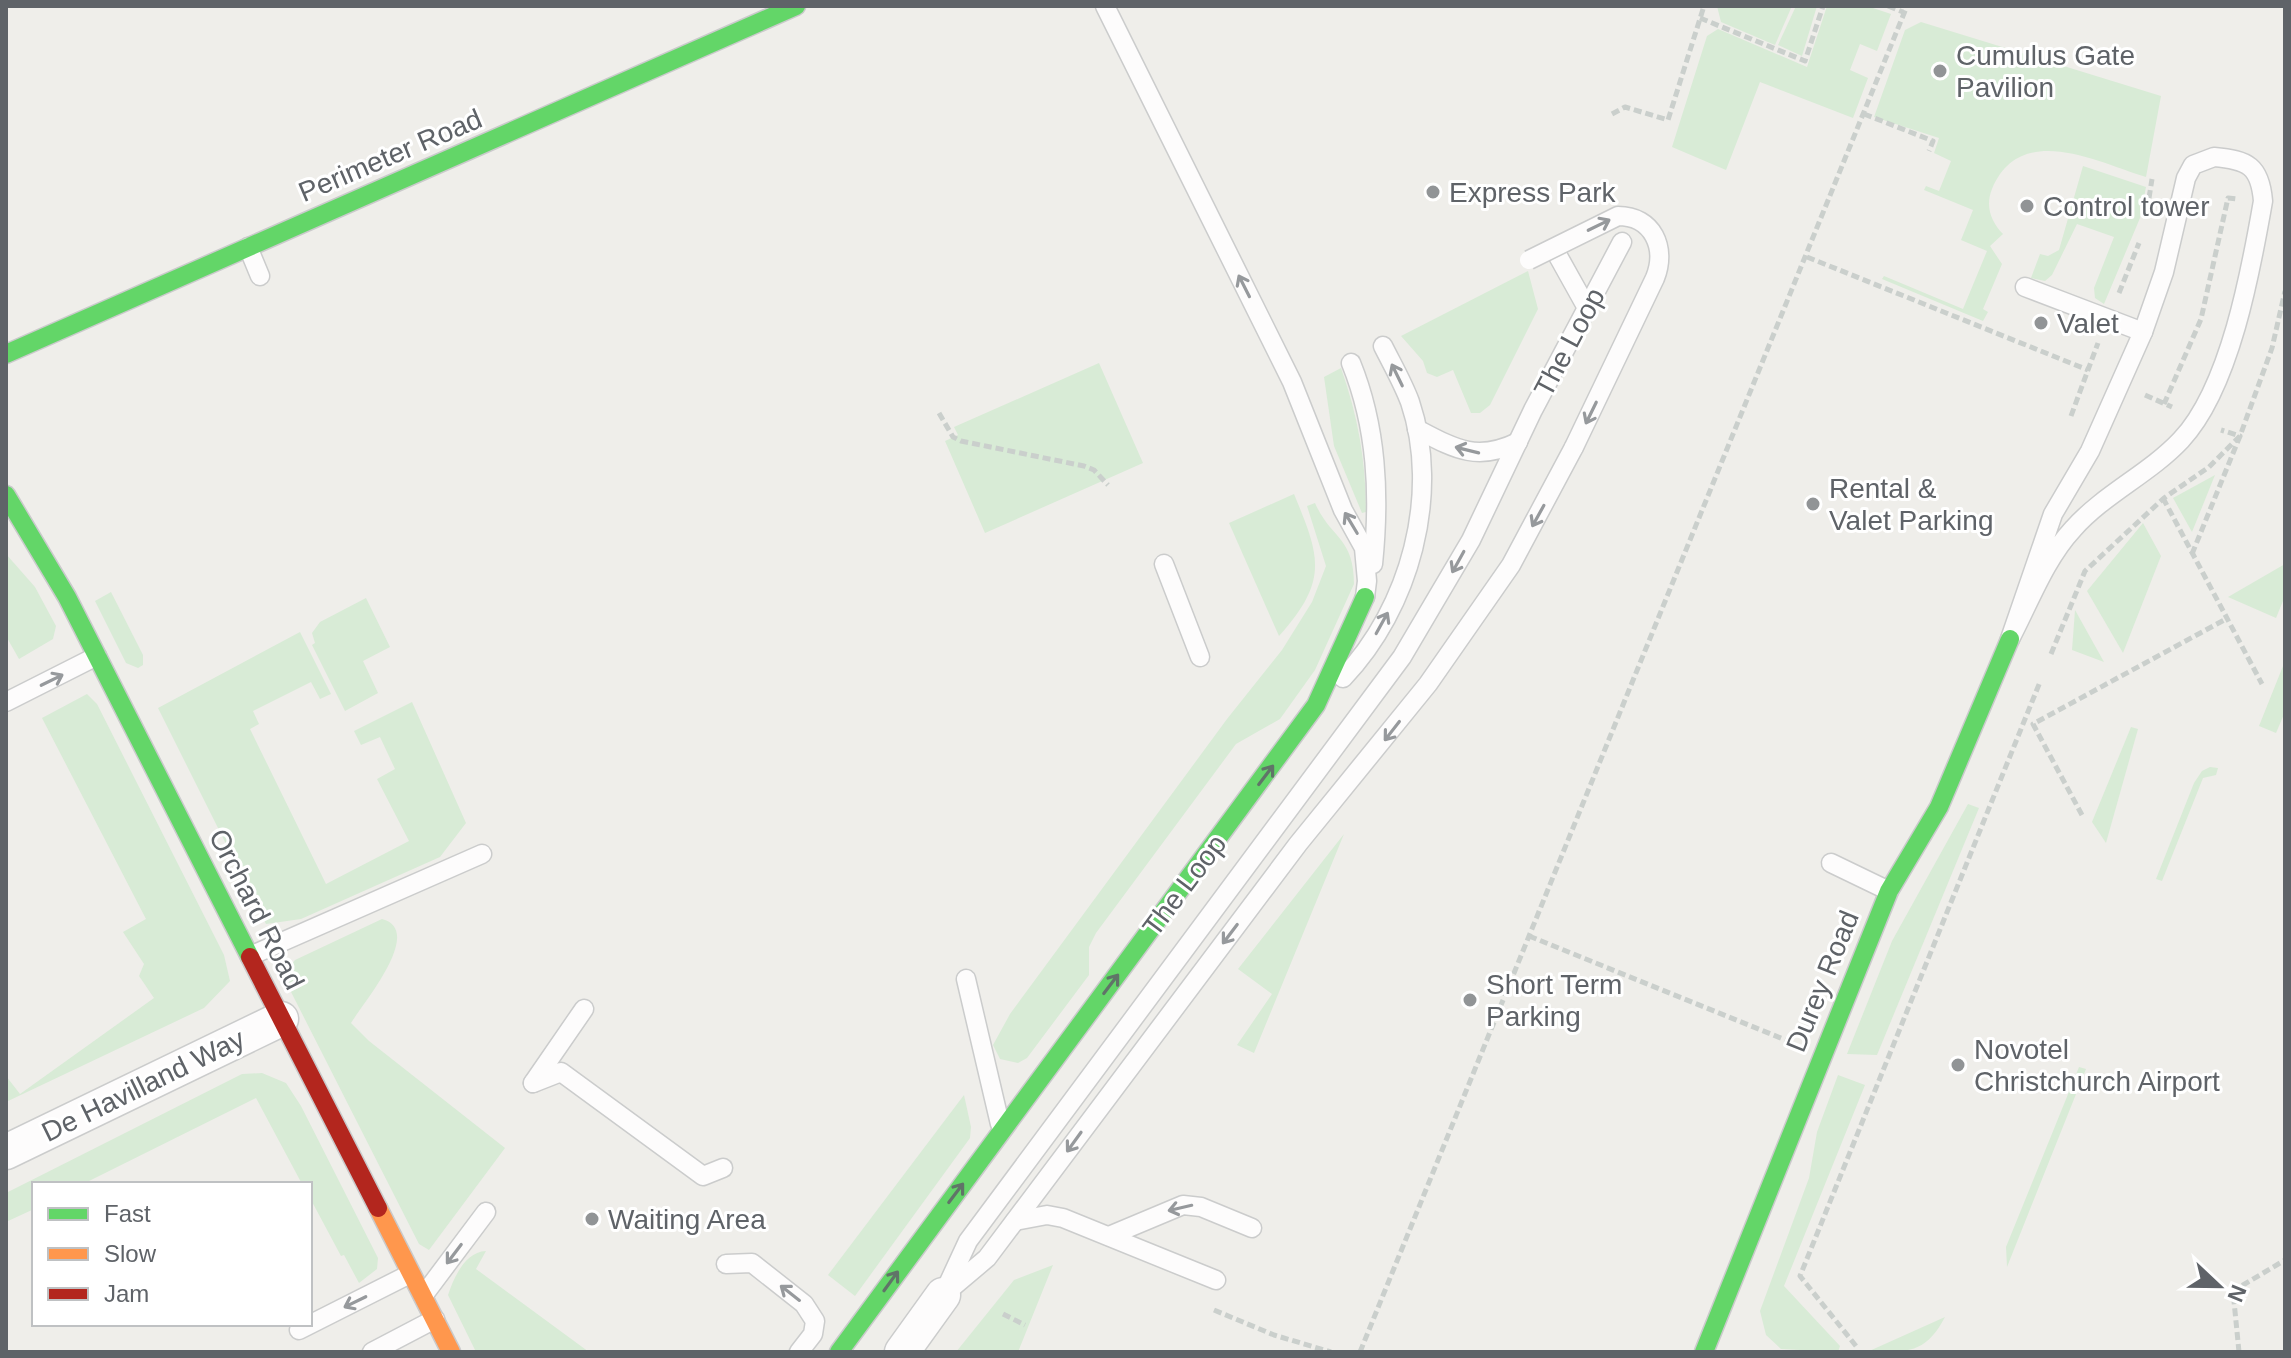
<svg xmlns="http://www.w3.org/2000/svg" width="2291" height="1358" font-family="Helvetica,sans-serif">
	<style>
		.green { fill: #d8ebd6 }
		.lines { fill: none; stroke-linecap: round; stroke-linejoin: round }
		.lane-casing { stroke: #cbcccc; stroke-width: 21 }
		.street-casing { stroke: #cbcccc; stroke-width: 37 }
		.fast-casing { stroke: #cacacb; stroke-width: 21 }
		.slow-casing { stroke: #cacacb; stroke-width: 21 }
		.jam-casing { stroke: #cacacb; stroke-width: 21 }
		.path { stroke: #cacfcc; stroke-width: 5; stroke-dasharray: 8 4; stroke-linecap: butt }
		.lane { stroke: #fdfcfc; stroke-width: 18 }
		.street { stroke: #fdfcfc; stroke-width: 34 }
		.fast { stroke: #63d668; stroke-width: 18 }
		.slow { stroke: #ff974d; stroke-width: 18 }
		.jam { stroke: #b3261e; stroke-width: 18 }
		.lane-bridge-casing { stroke: #cbcccc; stroke-width: 21; stroke-linecap: butt }
		.lane-bridge { stroke: #fdfcfc; stroke-width: 18 }
		.oneway { stroke: #96999c }
		.oneway2 { stroke: #607468 }
		.poi-dot { fill: #919496; stroke: #fff; stroke-width: 3 }
		.labels { text-anchor: middle; stroke-width: 6; stroke-linejoin: round; paint-order: stroke }
		.poi-label { font-size: 28px; fill: #5f6368; stroke: #fff; text-anchor: start }
		.street-label { font-size: 28px; fill: #5f6368; stroke: #fff }
	</style>
	<rect width="100%" height="100%" fill="#efeeea"/>
	<g class="green">
		<polygon points="1717,6 1792,6 1775,45 1721,22"/>
		<polygon points="1796,6 1817,6 1802,56 1778,45"/>
		<polygon points="1827,6 1867,6 1891,14 1877,51 1860,44 1850,70 1868,78 1853,118 1760,82 1726,170 1672,147 1707,36 1718,29 1807,67"/>
		<path d="M 1921,22 L 2161,96 L 2146,177 C 2097,162 2020,121 1992,189 C 1985,206 1991,222 2003,234 L 1990,246 L 2002,264 L 1983,309 L 1988,312 L 1983,321 L 1882,279 L 1884,276 L 1963,309 L 1987,251 L 1961,240 L 1973,210 L 1924,190 L 1926,186 L 1939,191 L 1951,161 L 1934,153 L 1939,138 L 1874,117 L 1905,30 Z"/>
		<polygon points="2083,166 2146,187 2140,218 2104,304 2095,298 2094,288 2114,237 2077,224 2052,275 2045,281 2031,278 2040,254 2048,256 2059,250"/>
		<polygon points="1528,271 1538,309 1490,405 1480,413 1471,413 1453,370 1437,377 1427,373 1423,361 1401,336"/>
		<polygon points="1099,363 1143,463 985,533 945,441 958,435 954,427"/>
		<path d="M 1341,368 C 1358,416 1366,462 1366,512 L 1362,513 L 1334,446 L 1324,377 Z"/>
		<polygon points="2215,475 2192,532 2173,498"/>
		<path d="M 1294,494 C 1320,557 1329,580 1279,636 L 1229,523 Z"/>
		<path d="M 1315,503 C 1331,539 1354,537 1354,584 L 1315,670 L 1280,719 L 1236,744 L 1096,933 L 1089,947 L 1089,975 L 1027,1058 L 1018,1063 L 1000,1059 L 993,1045 L 1010,1014 L 1227,719 L 1282,650 L 1312,602 L 1326,566 L 1307,506 Z"/>
		<polygon points="2143,523 2161,556 2123,653 2087,591"/>
		<polygon points="6,554 35,587 56,626 53,639 19,659 6,636"/>
		<polygon points="2285,564 2285,596 2276,618 2228,597"/>
		<polygon points="111,592 143,655 143,665 138,668 126,663 95,601"/>
		<polygon points="366,598 390,647 363,661 378,693 345,711 312,645 315,643 312,633 320,622"/>
		<polygon points="2075,610 2104,662 2072,650"/>
		<polygon points="300,632 331,694 320,699 311,682 253,711 259,724 250,729 326,884 409,841 377,779 395,769 380,737 361,745 354,731 412,702 466,823 440,857 301,919 266,924 158,708"/>
		<polygon points="2285,661 2285,712 2276,733 2259,726"/>
		<polygon points="87,694 97,704 224,955 230,981 204,1008 6,1102 6,1076 20,1094 154,998 139,976 144,964 123,932 146,919 42,718"/>
		<polygon points="2131,727 2138,729 2106,843 2092,822"/>
		<polygon points="2210,767 2218,768 2216,775 2203,778 2162,881 2156,879 2194,783 2202,771"/>
		<polygon points="1968,804 1979,808 1877,1055 1847,1054 1892,941"/>
		<polygon points="1344,834 1254,1053 1237,1045 1272,994 1238,969"/>
		<path d="M 382,919 C 425,930 364,1002 351,1023 L 369,1041 L 505,1148 L 429,1250 L 419,1244 L 287,984 L 287,970 L 295,960 Z"/>
		<polygon points="2079,1067 2086,1069 2007,1267 2006,1247"/>
		<polygon points="262,1073 286,1083 301,1106 378,1258 377,1269 359,1283 344,1255 341,1256 310,1198 310,1184 302,1184 256,1098 83,1184 34,1184 34,1209 6,1222 6,1193 242,1074"/>
		<polygon points="1838,1075 1865,1085 1784,1286 1840,1346 1838,1352 1781,1349 1766,1335 1760,1311 1809,1178 1817,1132"/>
		<polygon points="964,1095 971,1127 970,1138 855,1296 828,1275"/>
		<path d="M 486,1251 L 476,1269 L 589,1352 L 476,1352 L 448,1295 C 454,1277 465,1252 486,1251 Z"/>
		<polygon points="1053,1265 1018,1352 956,1352 1014,1280"/>
		<path d="M 1945,1317 C 1925,1355 1906,1352 1867,1352 Z"/>
	</g>
	<g class="lines">
		<defs>
			<g id="lane">
				<polyline points="1105,6 1292,382 1343,510 1364,548 1367,581 1365,597"/>
				<path d="M 2214,157 C 2248,160 2260,166 2263,201 C 2251,270 2230,388 2181,440 C 2149,474 2104,494 2073,529 C 2045,559 2029,603 2010,639 L 2053,514 L 2090,451 L 2143,332 L 2164,272 L 2186,178 L 2193,165 Z"/>
				<polyline points="248,247 260,276"/>
				<polyline points="1558,256 1587,308"/>
				<polyline points="2025,287 2143,332"/>
				<path d="M 1351,363 C 1377,427 1380,495 1373,564"/>
				<path d="M 1417,429 C 1455,449 1477,462 1518,442"/>
				<polyline points="1164,564 1200,657"/>
				<path d="M 1343,678 C 1410,608 1441,494 1410,402 C 1403,383 1392,364 1383,346"/>
				<polyline points="6,702 97,656"/>
				<polyline points="1831,863 1889,891"/>
				<polyline points="250,956 482,854"/>
				<polyline points="966,979 1000,1124"/>
				<polyline points="533,1083 561,1072 703,1176 723,1168"/>
				<polyline points="533,1083 584,1009"/>
				<polyline points="1015,1221 1047,1215 1063,1218 1216,1280"/>
				<polyline points="1109,1236 1183,1205 1201,1207 1252,1228"/>
				<polyline points="726,1264 752,1263 804,1304 815,1321 813,1334 799,1352"/>
				<polyline points="948,1291 987,1258 1298,844 1428,684 1511,565 1574,447"/>
				<polyline points="943,1295 968,1241 1402,657 1471,540 1533,410 1622,242"/>
				<polyline points="423,1296 486,1212"/>
				<polyline points="299,1330 410,1274"/>
				<polyline points="372,1352 435,1319"/>
			</g>
			<g id="street">
				<polyline points="6,1152 281,1019"/>
				<polyline points="902,1352 943,1295"/>
			</g>
			<g id="fast">
				<polyline points="6,354 796,6"/>
				<polyline points="6,495 67,597 250,957"/>
				<polyline points="839,1352 1316,705 1365,597"/>
				<polyline points="1704,1352 1889,891 1939,807 2010,639"/>
			</g>
			<polyline id="slow" points="378,1208 451,1352"/>
			<polyline id="jam" points="250,957 378,1208"/>
		</defs>
		<use href="#lane" class="lane-casing"/>
		<use href="#street" class="street-casing"/>
		<use href="#fast" class="fast-casing"/>
		<use href="#slow" class="slow-casing"/>
		<use href="#jam" class="jam-casing"/>
		<g class="path">
			<polyline points="1888,6 1903,12"/>
			<polyline points="1700,18 1805,61 1823,6"/>
			<polyline points="1612,114 1625,107 1668,120 1704,6"/>
			<polyline points="1864,114 1933,141 1929,151"/>
			<polyline points="2149,198 2152,179"/>
			<polyline points="1807,257 2088,370"/>
			<polyline points="2119,293 2139,243"/>
			<polyline points="2145,395 2172,407"/>
			<polyline points="2164,404 2201,319 2228,198 2237,199"/>
			<polyline points="939,413 953,437 961,441 1084,466 1094,470 1108,485"/>
			<polyline points="2071,416 2098,343"/>
			<polyline points="2163,498 2262,684"/>
			<polyline points="2192,554 2240,436 2221,430"/>
			<polyline points="2051,654 2085,571 2164,498 2209,467 2240,436 2272,348 2285,291"/>
			<polyline points="2082,815 2033,724 2226,619"/>
			<polyline points="1529,936 1788,1041"/>
			<polyline points="1214,1310 1274,1335 1331,1352"/>
			<polyline points="1003,1314 1025,1325"/>
			<polyline points="1856,1346 1800,1276 2040,682"/>
			<polyline points="1360,1352 1907,6"/>
			<polyline points="2239,1352 2233,1291 2285,1260"/>
		</g>
		<use href="#lane" class="lane"/>
		<use href="#street" class="street"/>
		<use href="#fast" class="fast"/>
		<use href="#slow" class="slow"/>
		<use href="#jam" class="jam"/>
		<defs>
			<path id="lane-bridge" d="M 1529,260 L 1618,216 C 1653,216 1667,248 1655,278 L 1574,447"/>
		</defs>
		<use href="#lane-bridge" class="lane-bridge-casing"/>
		<use href="#lane-bridge" class="lane-bridge"/>
	</g>
	<defs><path id="oneway-shaft" d="M-6 0H5M1.5-3L5.5 0L1.5 3" fill="none" stroke-width="1.6" stroke-linecap="round" stroke-linejoin="round" transform="scale(2)"/></defs>
	<g class="oneway">
		<use href="#oneway-shaft" transform="translate(1599 225) rotate(-26)"/>
		<use href="#oneway-shaft" transform="translate(1244 286) rotate(-117)"/>
		<use href="#oneway-shaft" transform="translate(1397 375) rotate(-116)"/>
		<use href="#oneway-shaft" transform="translate(1591 413) rotate(116)"/>
		<use href="#oneway-shaft" transform="translate(1467 450) rotate(-166)"/>
		<use href="#oneway-shaft" transform="translate(1538 516) rotate(119)"/>
		<use href="#oneway-shaft" transform="translate(1351 523) rotate(-121)"/>
		<use href="#oneway-shaft" transform="translate(1458 562) rotate(119)"/>
		<use href="#oneway-shaft" transform="translate(1382 623) rotate(-61)"/>
		<use href="#oneway-shaft" transform="translate(52 680) rotate(-26)"/>
		<use href="#oneway-shaft" transform="translate(1392 731) rotate(128)"/>
		<use href="#oneway-shaft" transform="translate(1230 934) rotate(127)"/>
		<use href="#oneway-shaft" transform="translate(1074 1142) rotate(126)"/>
		<use href="#oneway-shaft" transform="translate(1180 1208) rotate(167)"/>
		<use href="#oneway-shaft" transform="translate(454 1254) rotate(127)"/>
		<use href="#oneway-shaft" transform="translate(790 1293) rotate(-142)"/>
		<use href="#oneway-shaft" transform="translate(355 1302) rotate(154)"/>
	</g>
	<g class="oneway2">
		<use href="#oneway-shaft" transform="translate(1266 775) rotate(-53)"/>
		<use href="#oneway-shaft" transform="translate(1111 984) rotate(-53)"/>
		<use href="#oneway-shaft" transform="translate(956 1193) rotate(-53)"/>
		<use href="#oneway-shaft" transform="translate(891 1281) rotate(-54)"/>
	</g>
	<g class="poi-dot">
		<circle cx="1940" cy="71" r="8"/>
		<circle cx="1433" cy="192" r="8"/>
		<circle cx="2027" cy="206" r="8"/>
		<circle cx="2041" cy="323" r="8"/>
		<circle cx="1813" cy="504" r="8"/>
		<circle cx="1470" cy="1000" r="8"/>
		<circle cx="1958" cy="1065" r="8"/>
		<circle cx="592" cy="1219" r="8"/>
	</g>
	<g class="labels">
		<g class="poi-label">
			<text x="1956" y="65">Cumulus Gate<tspan x="1956" dy="32">Pavilion</tspan></text>
			<text x="1449" y="202">Express Park</text>
			<text x="2043" y="216">Control tower</text>
			<text x="2057" y="333">Valet</text>
			<text x="1829" y="498">Rental &amp;<tspan x="1829" dy="32">Valet Parking</tspan></text>
			<text x="1486" y="994">Short Term<tspan x="1486" dy="32">Parking</tspan></text>
			<text x="1974" y="1059">Novotel<tspan x="1974" dy="32">Christchurch Airport</tspan></text>
			<text x="608" y="1229">Waiting Area</text>
		</g>
		<g class="street-label">
			<text transform="translate(390 155) rotate(-23)" y="10">Perimeter Road</text>
			<text transform="translate(1569 342) rotate(-62)" y="10">The Loop</text>
			<text transform="translate(1184 885) rotate(-53)" y="10">The Loop</text>
			<text transform="translate(257 909) rotate(63)" y="10">Orchard Road</text>
			<text transform="translate(1822 981) rotate(-68)" y="10">Durey Road</text>
			<text transform="translate(143 1085) rotate(-26)" y="10">De Havilland Way</text>
		</g>
	</g>
	<rect width="2291" height="1358" fill="none" stroke="#5f6368" stroke-width="16"/>
	<rect x="32" y="1182" width="280" height="144" fill="#ffffff" stroke="#bfc1c3" stroke-width="2"/>
	<rect x="48" y="1208" width="40" height="12" fill="#63d668" stroke="#bfc1c3" stroke-width="2"/>
	<text x="104" y="1222" font-size="24" fill="#5f6368">Fast</text>
	<rect x="48" y="1248" width="40" height="12" fill="#ff974d" stroke="#bfc1c3" stroke-width="2"/>
	<text x="104" y="1262" font-size="24" fill="#5f6368">Slow</text>
	<rect x="48" y="1288" width="40" height="12" fill="#b3261e" stroke="#bfc1c3" stroke-width="2"/>
	<text x="104" y="1302" font-size="24" fill="#5f6368">Jam</text>
	<g transform="translate(2219 1286) rotate(112)" stroke="#ffffff" stroke-width="6" paint-order="stroke">
	<path d="M0-6L14 30L0 20L-14 30Z" fill="#5f6368"/>
	<text y="-12" font-size="22" font-weight="bold" text-anchor="middle" fill="#5f6368">N</text>
	</g>
</svg>
